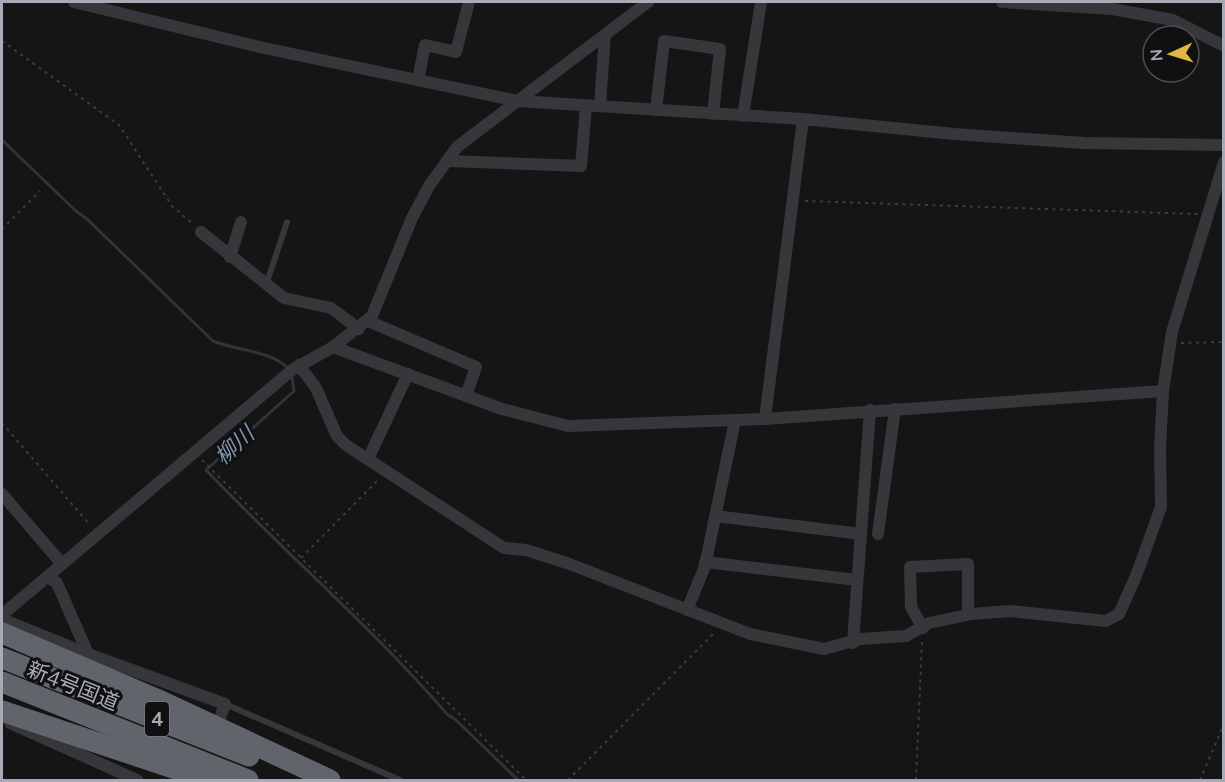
<svg xmlns="http://www.w3.org/2000/svg" width="1225" height="782" font-family="Mulish,'Noto Sans JP',sans-serif">
	<style>
		.lines { fill: none; stroke-linecap: round; stroke-linejoin: round }
		.stream { stroke: #2e343b; stroke-width: 3 }
		.path { stroke: #3c3d42; stroke-width: 2; stroke-dasharray: 3 4.5; stroke-linecap: butt }
		.lane { stroke: #36373b; stroke-width: 6 }
		.street { stroke: #36373b; stroke-width: 12 }
		.highway { stroke: #62646c; stroke-width: 21 }
		.labels { text-anchor: middle; stroke-width: 6; stroke-linejoin: round; paint-order: stroke }
		.shield { fill: #101011; stroke: #7a7c84; stroke-width: 1.5 }
		.shield-label { font-size: 20px; font-weight: bold; fill: #a8abb6 }
		.street-label { font-size: 21px; fill: #a8abb6; stroke: #101011 }
		.water-label { font-size: 22px; font-style: italic; fill: #8196ae; stroke: #101011 }
	</style>
	<rect width="100%" height="100%" fill="#151516"/>
	<g class="lines">
		<g class="stream">
			<path d="M 2,140 L 77,212 L 87,219 L 213,341 C 237,351 269,350 288,368"/>
			<path d="M 292,376 L 294,391 L 206,470 C 285,553 372,627 447,714 L 456,720 L 518,780"/>
		</g>
		<g class="path">
			<polyline points="2,41 119,125 172,206 194,225"/>
			<polyline points="805,201 1198,214"/>
			<polyline points="2,229 40,191"/>
			<polyline points="1181,343 1224,342"/>
			<polyline points="2,423 90,525"/>
			<polyline points="202,460 526,780"/>
			<polyline points="301,558 379,479"/>
			<polyline points="568,780 714,633"/>
			<polyline points="916,780 922,640"/>
			<polyline points="1200,780 1224,724"/>
		</g>
		<g class="lane">
			<polyline points="266,285 287,222"/>
			<polyline points="225,704 400,780"/>
		</g>
		<g class="street">
			<polyline points="74,2 264,48 518,101 803,119 954,134 1084,143 1224,145"/>
			<polyline points="1002,2 1112,9 1173,20 1224,46"/>
			<polyline points="418,80 425,45 456,52 469,2"/>
			<polyline points="600,106 605,35"/>
			<polyline points="656,110 664,41 720,49 713,114"/>
			<polyline points="743,116 761,2"/>
			<polyline points="447,161 581,166 586,106"/>
			<polyline points="201,232 284,298 331,308 359,329"/>
			<polyline points="230,257 241,222"/>
			<polyline points="368,321 476,367 466,396"/>
			<polyline points="333,347 502,409 568,426 765,419 1163,391"/>
			<polyline points="299,365 316,388 337,436 346,445 504,548 526,550 567,563 750,634 824,649 860,639 906,636 929,623 972,614 1010,611 1106,621 1119,614 1136,576 1161,507 1160,448 1163,391 1172,332 1224,162"/>
			<polyline points="765,419 803,119"/>
			<polyline points="368,459 408,374"/>
			<polyline points="2,494 62,564"/>
			<polyline points="715,516 861,534"/>
			<polyline points="878,534 895,409"/>
			<polyline points="705,562 857,580"/>
			<polyline points="48,577 57,583 88,654"/>
			<polyline points="687,610 705,566 735,420"/>
			<polyline points="2,615 292,370 333,347 372,316 412,218 429,186 457,147 648,2"/>
			<polyline points="2,619 88,654 225,704 219,721"/>
			<polyline points="923,628 911,607 910,567 968,564 968,614"/>
			<polyline points="853,643 870,410"/>
			<polyline points="10,723 137,780"/>
		</g>
		<g class="highway">
			<polyline points="2,633 163,702 330,780"/>
			<polyline points="2,658 249,756"/>
			<polyline points="2,682 248,780"/>
			<polyline points="2,711 209,780"/>
		</g>
	</g>
	<g class="labels">
		<rect class="shield" x="145" y="702" width="24" height="34" rx="4.5"/>
		<g class="shield-label">
			<text x="157" y="726">4</text>
		</g>
		<g class="street-label">
			<text transform="translate(73 686) rotate(22)" y="7">新4号国道</text>
		</g>
		<g class="water-label">
			<text transform="translate(234 445) rotate(-42)" y="8">柳川</text>
		</g>
	</g>
	<rect width="1225" height="782" fill="none" stroke="#a8abb6" stroke-width="6"/>
	<g transform="translate(1171 54) rotate(266)"><circle r="28" fill="#101011" stroke="#4d4e53" stroke-width="1.5"/>
	<path d="M0-4.5L10 22L0 15L-10 22Z" fill="#e3b840"/>
	<text y="-9" font-size="16" font-weight="bold" text-anchor="middle" fill="#a8abb6">N</text>
	</g>
</svg>
